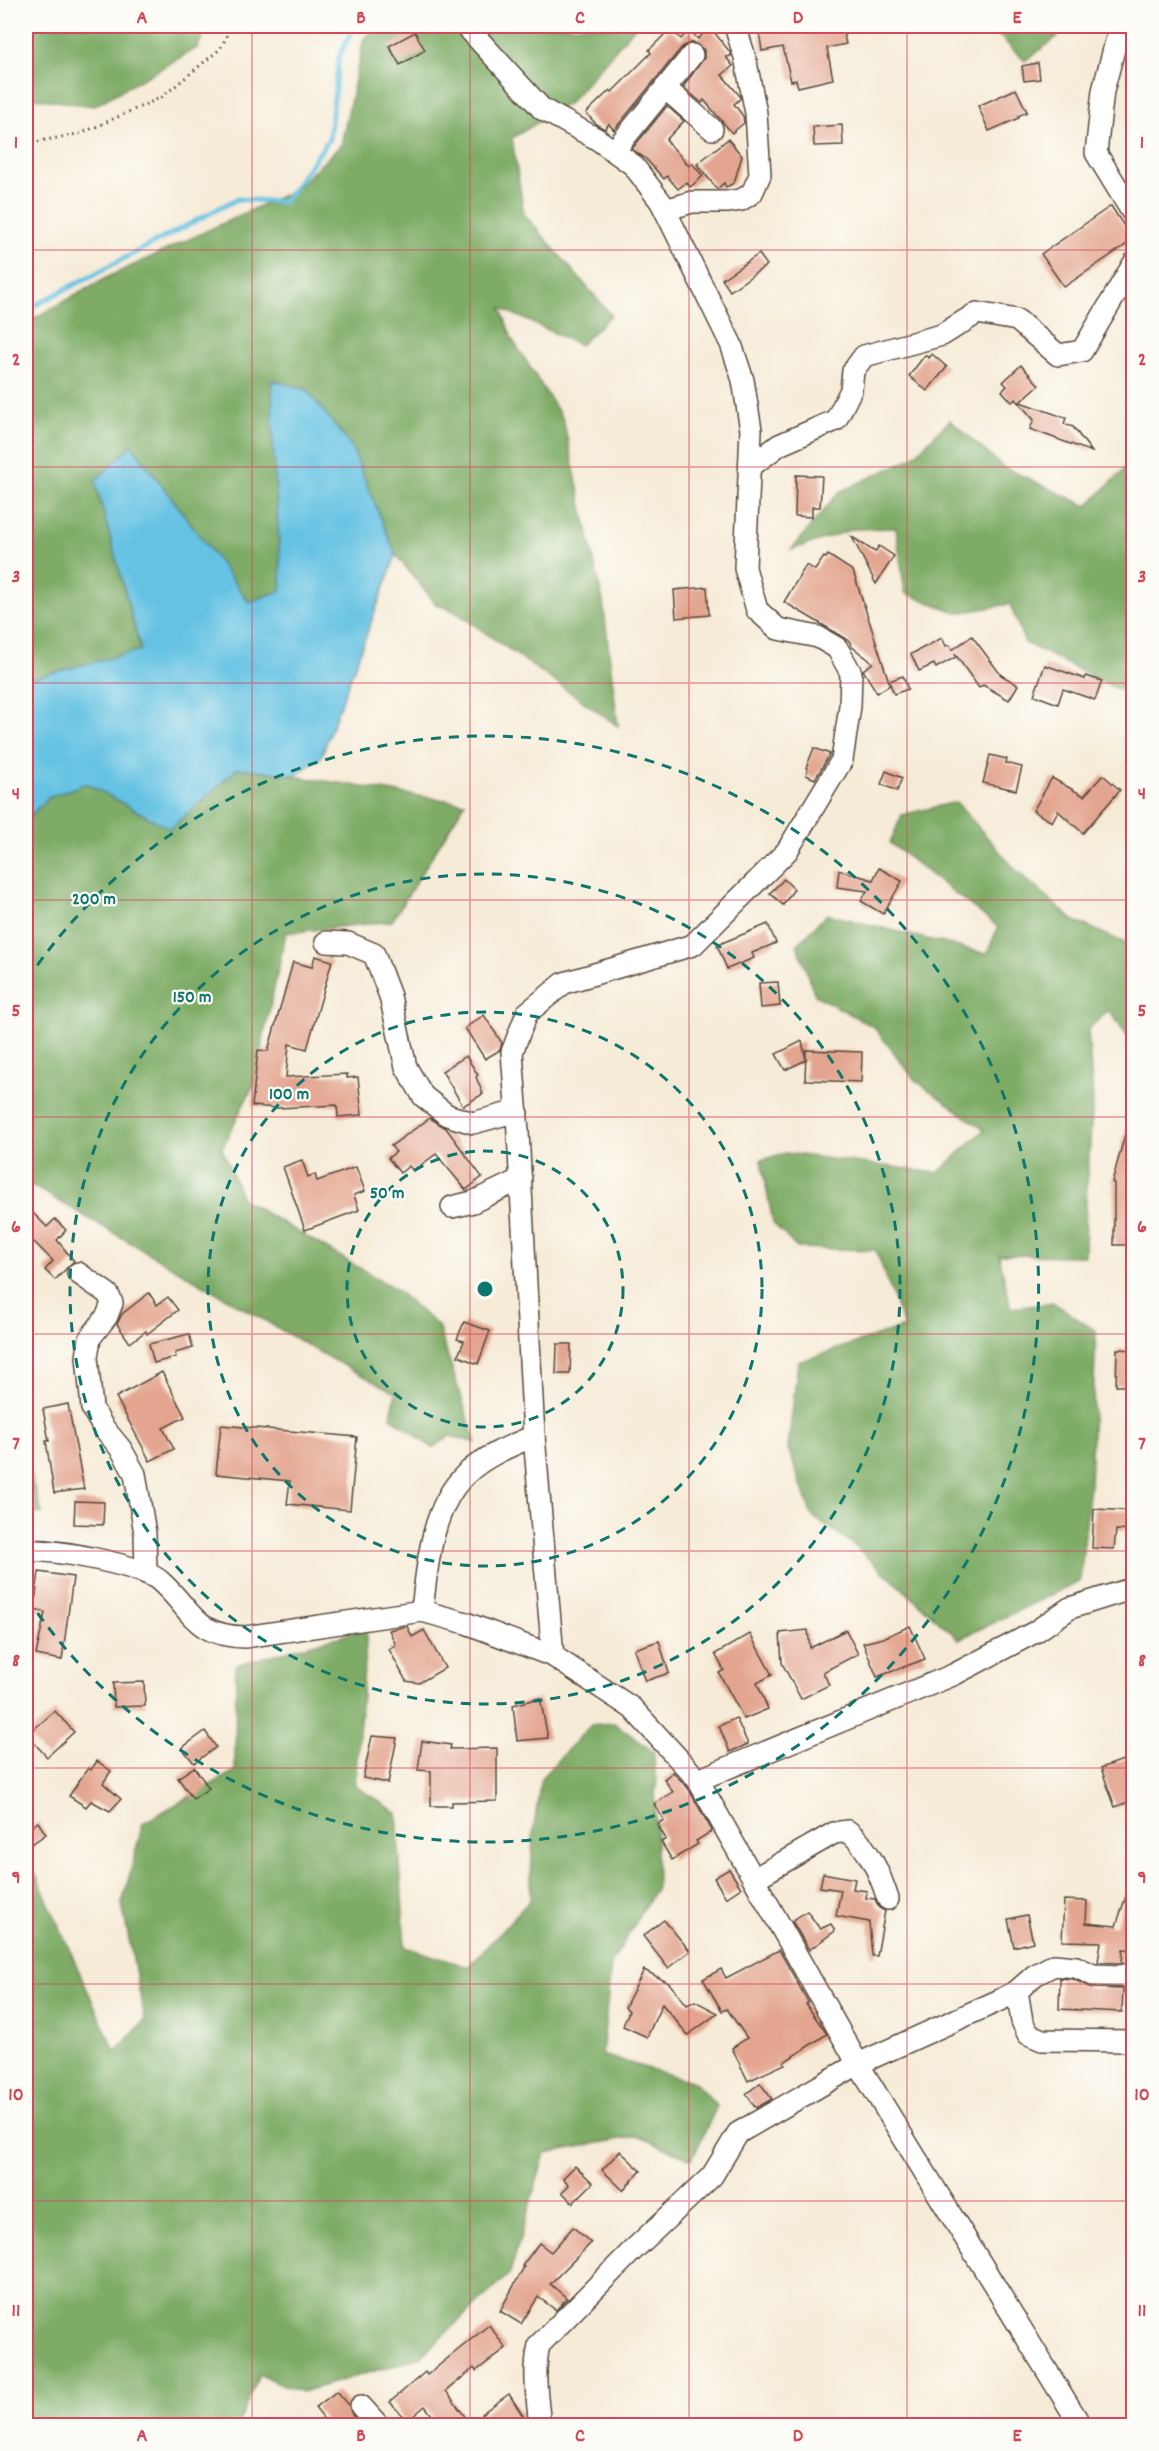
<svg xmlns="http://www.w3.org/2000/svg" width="1159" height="2451" font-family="Dekko,sans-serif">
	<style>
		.forest { fill: #7eac66; stroke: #5c6b42; stroke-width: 1.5 }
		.water { fill: #65c2e3; stroke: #507680; stroke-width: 1.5 }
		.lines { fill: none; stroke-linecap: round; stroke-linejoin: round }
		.stream { stroke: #65c2e3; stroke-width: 5 }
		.building { fill: #e3a58f }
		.minor-casing { stroke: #57473a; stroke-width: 24 }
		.path { stroke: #57473a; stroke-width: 3; stroke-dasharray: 1.5 4.5; stroke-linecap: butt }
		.minor { stroke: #fff; stroke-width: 21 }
		.grid { fill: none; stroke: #d1495b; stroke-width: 1.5; stroke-opacity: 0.55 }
		.ring { fill: none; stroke: #0f766e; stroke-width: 3; stroke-dasharray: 10 8 }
		.centre { fill: #0f766e; stroke: #fdfcf7; stroke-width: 3 }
		.ring-label { font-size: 18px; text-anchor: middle; font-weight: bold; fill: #0f766e; stroke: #fdfcf7; stroke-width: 4.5; stroke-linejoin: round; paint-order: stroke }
		.neatline { fill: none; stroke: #d1495b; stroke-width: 2 }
		.grid-label { font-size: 20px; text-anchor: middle; font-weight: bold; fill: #d1495b }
	</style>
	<rect width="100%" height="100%" fill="#fdfcf7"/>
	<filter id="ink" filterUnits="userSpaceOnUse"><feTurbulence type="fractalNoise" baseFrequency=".0167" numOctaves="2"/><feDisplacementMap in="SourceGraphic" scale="12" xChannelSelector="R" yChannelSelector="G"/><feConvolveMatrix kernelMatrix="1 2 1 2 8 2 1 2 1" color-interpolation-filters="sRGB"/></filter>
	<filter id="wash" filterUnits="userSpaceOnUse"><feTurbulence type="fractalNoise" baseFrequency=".008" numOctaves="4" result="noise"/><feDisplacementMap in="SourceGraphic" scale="24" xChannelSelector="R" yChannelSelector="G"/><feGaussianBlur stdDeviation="1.35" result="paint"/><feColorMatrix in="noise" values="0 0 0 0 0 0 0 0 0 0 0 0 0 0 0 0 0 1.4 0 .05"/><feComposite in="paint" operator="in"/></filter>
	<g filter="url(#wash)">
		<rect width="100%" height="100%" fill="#f6ebd7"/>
		<g class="forest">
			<polygon points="26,26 208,26 197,48 94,106 26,97"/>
			<polygon points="381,26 636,26 568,104 512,138 524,214 611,315 580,345 501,308 512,339 563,419 603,602 618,726 454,611 436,604 396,555 351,446 307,390 273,380 273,445 282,590 249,602 132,445 95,481 141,650 33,678 26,673 26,323 106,278 294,190 341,145 364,38"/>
			<polygon points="989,26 1071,26 1025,61"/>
			<polygon points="950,420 1003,467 1087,506 1133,461 1133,690 1119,690 1025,643 1010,604 958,613 905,593 896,528 853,529 791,550 839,492 912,458"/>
			<path d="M 238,768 C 314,778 389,792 465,803 L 392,921 L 286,933 L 253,1086 L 222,1148 L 242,1199 L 394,1288 L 438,1326 L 476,1443 L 450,1436 L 433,1448 L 391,1417 L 396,1393 L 326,1356 L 26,1182 L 26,820 L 48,798 L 86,783 L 170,829 Z"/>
			<polygon points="956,802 1016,870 1073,920 1134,947 1133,1043 1109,1010 1088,1029 1093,1100 1086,1199 1085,1256 999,1255 1011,1308 1054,1303 1096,1331 1090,1485 1080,1581 959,1639 850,1542 812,1516 788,1448 798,1362 904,1327 876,1250 797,1248 773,1223 761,1160 785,1153 938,1173 984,1130 915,1080 874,1027 815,995 797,945 827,914 987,954 998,927 890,843 902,815"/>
			<polygon points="26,1462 42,1513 26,1516 26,1461"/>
			<polygon points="367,1629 355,1786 397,1813 405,1947 468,1967 530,1900 533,1835 541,1778 591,1725 614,1723 654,1752 655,1775 657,1777 655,1794 657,1887 611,1964 602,2055 694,2082 717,2106 692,2159 637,2136 545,2153 510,2273 419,2358 302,2392 259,2375 238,2425 26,2425 26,1857 38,1879 115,2052 145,2020 122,1904 143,1823 235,1771 236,1665"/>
		</g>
		<polygon class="water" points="272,380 307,390 351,446 396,555 321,757 296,775 238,768 170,829 86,783 48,798 26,820 26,673 33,678 141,650 95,481 132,445 249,602 282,590 273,445"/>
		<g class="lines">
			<polyline class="stream" points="26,310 237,199 284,202 329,139 339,57 354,26"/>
		</g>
		<g id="blocks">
			<g class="building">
				<polygon points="788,26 821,26 822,31 842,27 846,44 827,48 833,79 798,87 796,80 791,81 783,47 762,51 759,30"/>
				<polygon points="710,27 730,52 731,56 726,57 733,66 722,75 740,96 740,99 734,104 743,116 744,123 732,133 704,100 702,103 683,87 704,58 704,50 693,42 682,47 614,130 609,124 605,129 597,125 586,113 610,90 612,92 651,53 649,50 670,29 681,39 689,30 698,39"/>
				<polygon points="415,32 425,50 400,65 389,46"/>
				<polygon points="1038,63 1040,79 1024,81 1022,66"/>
				<polygon points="1016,89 1027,112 1018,116 1019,118 989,131 978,106"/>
				<polygon points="667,106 684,121 666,140 689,166 692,163 703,176 690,187 687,182 678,189 667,176 664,179 646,159 632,149"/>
				<polygon points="842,125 843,145 814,146 813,127"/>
				<polygon points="728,139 742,156 734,183 726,187 724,183 717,189 697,164"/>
				<polygon points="1111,206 1133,240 1064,287 1041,254"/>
				<polygon points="759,254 767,265 730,291 722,279"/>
				<polygon points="932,354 947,367 927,391 909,376 925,355 929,358"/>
				<polygon points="1021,365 1039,385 1020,402 1066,418 1064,424 1073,427 1092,452 1030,429 1034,420 1016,399 1012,402 1002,391 1007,386 1003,382"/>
				<polygon points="796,475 822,476 820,507 812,507 812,517 795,516"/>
				<polygon points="852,537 875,552 879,546 894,556 876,584"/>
				<polygon points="828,555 853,571 890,685 877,693 863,670 873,663 851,646 850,642 843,637 784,602 806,565 815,570 824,557 826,558"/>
				<polygon points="707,587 709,615 676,618 674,590"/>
				<polygon points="972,636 1001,675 1018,685 1009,700 983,685 979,688 955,654 956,657 936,668 934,664 919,671 911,654 942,638 946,646 950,645 952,650"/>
				<polygon points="1045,665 1085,679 1086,676 1102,681 1095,700 1063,689 1058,704 1034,695"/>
				<polygon points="903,676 908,689 894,694 889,681"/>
				<polygon points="814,748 830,754 815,779 806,775 808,769 806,768"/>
				<polygon points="990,755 1007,759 1006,763 1022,767 1016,790 983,783"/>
				<polygon points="886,771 902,778 897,791 881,784"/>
				<polygon points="1103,775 1120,790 1083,833 1058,811 1052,822 1033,811 1052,778 1084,796"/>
				<polygon points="879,868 902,881 883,914 861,901 867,891 837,887 839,870 873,880"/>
				<polygon points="784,879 794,889 783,905 770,893"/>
				<polygon points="768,924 776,943 752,953 754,958 727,969 717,945"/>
				<polygon points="315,956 332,961 307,1049 289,1044 286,1077 347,1074 347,1078 358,1077 362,1115 338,1117 337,1105 278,1108 252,1106 258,1050 268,1051 293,962 312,967"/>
				<polygon points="778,982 780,1006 761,1008 759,983"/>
				<polygon points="484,1015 502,1043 500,1050 485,1059 465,1028"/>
				<polygon points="802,1041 806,1060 785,1070 776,1054"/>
				<polygon points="806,1050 862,1052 861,1082 805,1080"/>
				<polygon points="466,1056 478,1075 476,1077 483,1094 463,1106 442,1071"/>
				<polygon points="430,1118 446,1128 482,1177 466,1190 436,1154 413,1171 409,1166 400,1173 388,1158 396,1152 391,1146"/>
				<polygon points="1129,1120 1134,1120 1134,1245 1114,1245 1114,1183 1112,1182"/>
				<polygon points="302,1160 308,1177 315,1174 317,1181 356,1167 365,1191 354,1195 359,1210 305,1230 283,1167"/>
				<polygon points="26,1206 47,1227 55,1219 66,1230 57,1240 74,1261 55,1280 45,1270 53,1261 26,1234"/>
				<polygon points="149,1293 157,1305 168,1297 178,1310 147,1334 146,1331 130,1343 117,1324 122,1314"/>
				<polygon points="464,1322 490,1331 478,1364 458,1356 464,1341 457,1339"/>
				<polygon points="189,1334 193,1348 175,1353 176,1357 154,1363 149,1344"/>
				<polygon points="557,1344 571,1344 570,1374 556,1374"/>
				<polygon points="1117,1349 1134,1350 1134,1386 1116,1386"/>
				<polygon points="162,1372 185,1417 163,1428 174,1449 150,1461 116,1397"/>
				<polygon points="68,1404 84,1489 54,1493 46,1441 49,1441 43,1409"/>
				<polygon points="221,1425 357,1437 350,1510 287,1504 290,1481 216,1474"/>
				<polygon points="75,1501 104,1502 103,1525 74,1524"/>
				<polygon points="1094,1509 1134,1511 1134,1531 1116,1530 1114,1549 1092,1548"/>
				<polygon points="39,1572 73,1577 62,1660 36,1655 45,1612 34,1610"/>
				<polygon points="407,1626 412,1637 424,1630 445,1668 419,1683 406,1681 389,1649 396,1645 389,1630"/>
				<polygon points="910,1626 925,1659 877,1677 863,1643 883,1638"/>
				<polygon points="808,1630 810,1648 846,1630 858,1654 823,1672 829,1685 801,1699 782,1663 780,1633"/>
				<polygon points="750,1634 772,1675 757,1683 768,1709 744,1719 719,1673 724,1670 715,1654"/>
				<polygon points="659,1641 669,1673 645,1681 634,1649"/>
				<polygon points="144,1682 145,1706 114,1707 113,1683"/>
				<polygon points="540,1698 548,1738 517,1741 513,1705"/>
				<polygon points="55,1711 74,1732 47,1757 27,1735"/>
				<polygon points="736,1718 748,1744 730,1752 719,1726"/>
				<polygon points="205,1731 216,1747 194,1763 182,1748"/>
				<polygon points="372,1736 397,1738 388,1783 363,1778"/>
				<polygon points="422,1741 451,1745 450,1749 497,1748 497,1801 452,1802 452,1806 431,1806 431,1771 418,1770"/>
				<polygon points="1134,1756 1134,1800 1115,1807 1101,1768"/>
				<polygon points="97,1761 111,1771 103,1783 121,1799 110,1811 91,1801 86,1807 69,1796 88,1768 91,1770"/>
				<polygon points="194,1767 209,1788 193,1799 178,1778"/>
				<polygon points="673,1772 688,1788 712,1831 696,1841 698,1844 672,1860 661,1842 666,1839 657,1824 664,1820 654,1804 673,1792 664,1779"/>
				<polygon points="38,1822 46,1834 26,1848 26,1831"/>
				<polygon points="729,1869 741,1888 726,1898 714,1878"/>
				<polygon points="823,1873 855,1879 853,1889 867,1891 866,1898 875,1899 879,1908 885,1911 877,1956 872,1956 869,1922 836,1916 841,1890 820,1887"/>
				<polygon points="1131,1881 1134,1881 1134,1950 1123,1949 1122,1963 1098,1962 1101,1942 1062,1941 1064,1900 1087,1901 1086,1923 1116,1926"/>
				<polygon points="807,1911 820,1929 831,1924 835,1931 809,1950 792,1921"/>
				<polygon points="1027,1915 1033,1942 1014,1947 1008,1919"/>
				<polygon points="664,1920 690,1951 668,1968 643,1936"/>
				<polygon points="779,1950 808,2002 806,2004 827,2034 784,2062 785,2064 748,2081 732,2048 747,2038 727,2009 722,2011 703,1979 721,1969 726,1978"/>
				<polygon points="644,1970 669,1983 687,2005 695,2001 718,2013 688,2035 662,2004 647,2037 623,2026 629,2011 625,2007"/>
				<polygon points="1060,1978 1073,1979 1092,1988 1123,1989 1122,2012 1059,2009"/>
				<polygon points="760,2083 772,2099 756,2108 746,2094"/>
				<polygon points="620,2151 641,2171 623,2190 602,2170"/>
				<polygon points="575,2166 593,2183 573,2203 562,2192 569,2185 563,2178"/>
				<polygon points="573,2227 591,2243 550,2284 567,2298 556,2310 538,2297 521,2324 500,2311 524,2267 522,2266 539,2243 551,2252"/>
				<polygon points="489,2325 506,2348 476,2371 474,2368 446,2391 472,2426 440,2426 425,2406 407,2421 390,2402 425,2372 427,2375"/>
				<polygon points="337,2391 349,2405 352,2415 361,2426 329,2426 315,2408"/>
				<polygon points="509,2394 525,2419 516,2426 489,2426 481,2414"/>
			</g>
		</g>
	</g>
	<g filter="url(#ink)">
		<use href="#blocks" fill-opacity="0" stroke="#57473a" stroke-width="1.5"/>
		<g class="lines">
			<defs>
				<g id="minor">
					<polyline points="466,26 542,109 597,139 633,165 661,202 731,344 743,380 751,430 745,568 757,610 778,629 818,637 837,648 851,673 850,706 842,760 787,851 693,945 564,983 527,1013 512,1052 518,1132 534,1436 553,1656"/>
					<polyline points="1120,26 1103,91 1096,153 1134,215"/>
					<polyline points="665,88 712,129"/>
					<polyline points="614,151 692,55"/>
					<polyline points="665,210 692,202 727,202 741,200 752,193 760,175 756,113 745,57 735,26"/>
					<polyline points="750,467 779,445 836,420 851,390 853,371 864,356 942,335 977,313 1017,320 1058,355 1082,351 1134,263"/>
					<polyline points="326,942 348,943 374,954 390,996 406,1067 423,1096 447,1115 473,1123 517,1111"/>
					<polyline points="452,1207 473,1202 521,1179"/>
					<polyline points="78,1273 108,1294 112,1303 107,1316 90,1338 87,1357 92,1408 103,1427 121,1449 135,1474 145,1533 146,1571"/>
					<path d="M 26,1551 C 50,1548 142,1565 160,1581 C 193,1610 193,1636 245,1637 L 422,1611 L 466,1623 L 553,1656 L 632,1708 L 698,1780 L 858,2064 L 1081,2426"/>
					<path d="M 422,1611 C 427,1567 431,1507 466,1474 C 485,1456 510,1446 534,1436"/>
					<polyline points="698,1780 953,1675 1035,1632 1070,1608 1134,1588"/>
					<path d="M 754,1879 L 834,1833 L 848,1831 C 869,1848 880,1874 888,1899"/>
					<polyline points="1017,1991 1022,2021 1028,2034 1042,2040 1134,2041"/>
					<polyline points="361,2406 379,2426"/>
					<path d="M 540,2426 C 537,2398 533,2372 539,2345 L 632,2251 L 712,2176 L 738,2133 L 858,2064 L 1000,2000 L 1017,1991 L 1035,1975 L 1054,1965 L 1076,1967 L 1093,1975 L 1121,1976 L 1134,1973"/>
				</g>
			</defs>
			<use href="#minor" class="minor-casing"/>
			<polyline class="path" points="26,144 82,133 162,97 220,49 232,26"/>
			<use href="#minor" class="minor"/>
		</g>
	</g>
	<path class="grid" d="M 252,26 L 252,2426M 470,26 L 470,2426M 689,26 L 689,2426M 907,26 L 907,2426M 26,250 L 1134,250M 26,467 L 1134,467M 26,683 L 1134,683M 26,900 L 1134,900M 26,1117 L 1134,1117M 26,1334 L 1134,1334M 26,1551 L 1134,1551M 26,1768 L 1134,1768M 26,1984 L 1134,1984M 26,2201 L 1134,2201"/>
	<g class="ring">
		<circle cx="485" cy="1289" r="138"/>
		<circle cx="485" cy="1289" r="277"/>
		<circle cx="485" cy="1289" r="415"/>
		<path d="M27 980A553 553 0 1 1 27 1598"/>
	</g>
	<circle cx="485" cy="1289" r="9" class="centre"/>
	<g class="ring-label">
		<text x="94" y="904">200 m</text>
		<text x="192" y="1002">150 m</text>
		<text x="289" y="1099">100 m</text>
		<text x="387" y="1198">50 m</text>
	</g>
	<rect width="1159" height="2451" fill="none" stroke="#fdfcf7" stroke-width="66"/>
	<rect x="33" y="33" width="1093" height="2385" class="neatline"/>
	<g class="grid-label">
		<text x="142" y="23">A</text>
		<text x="361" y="23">B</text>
		<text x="580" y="23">C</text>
		<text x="798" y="23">D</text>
		<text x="1017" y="23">E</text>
		<text x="16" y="148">1</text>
		<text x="1142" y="148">1</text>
		<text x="16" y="365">2</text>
		<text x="1142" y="365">2</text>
		<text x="16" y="582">3</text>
		<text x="1142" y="582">3</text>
		<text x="16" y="799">4</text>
		<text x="1142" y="799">4</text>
		<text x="16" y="1016">5</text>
		<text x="1142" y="1016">5</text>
		<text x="16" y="1232">6</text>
		<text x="1142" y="1232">6</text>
		<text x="16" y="1449">7</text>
		<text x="1142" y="1449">7</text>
		<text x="16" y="1666">8</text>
		<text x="1142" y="1666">8</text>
		<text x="16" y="1883">9</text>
		<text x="1142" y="1883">9</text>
		<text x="16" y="2100">10</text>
		<text x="1142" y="2100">10</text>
		<text x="16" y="2316">11</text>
		<text x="1142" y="2316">11</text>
		<text x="142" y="2441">A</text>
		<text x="361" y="2441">B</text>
		<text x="580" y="2441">C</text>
		<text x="798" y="2441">D</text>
		<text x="1017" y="2441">E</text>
	</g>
</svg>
